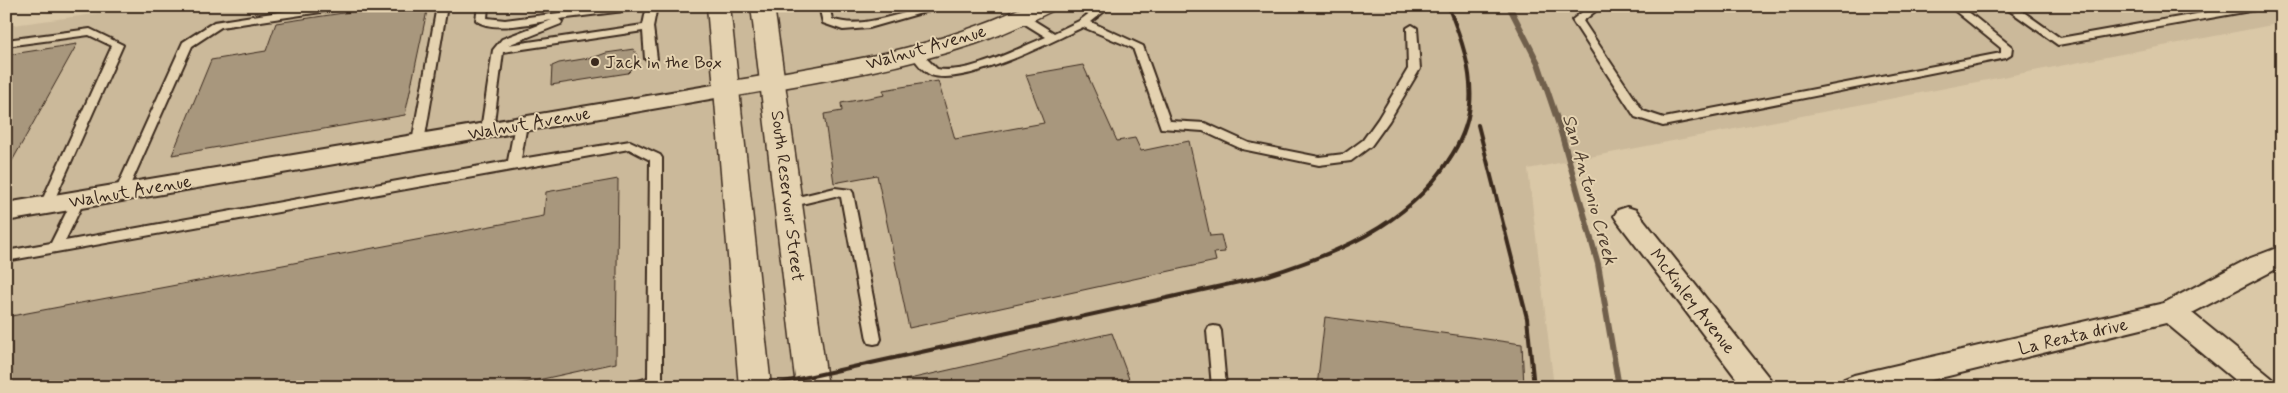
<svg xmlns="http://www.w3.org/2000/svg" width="2288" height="393" font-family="Mynerve,sans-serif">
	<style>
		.built { fill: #cbb99a }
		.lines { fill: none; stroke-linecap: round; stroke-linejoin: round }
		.stream { stroke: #705f4c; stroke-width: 6 }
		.building { fill: #a8977d; stroke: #3b2a1e }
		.service-casing { stroke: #3b2a1e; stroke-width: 4 }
		.minor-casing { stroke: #3b2a1e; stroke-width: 4 }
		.tertiary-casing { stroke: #3b2a1e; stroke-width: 3 }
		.secondary-casing { stroke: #3b2a1e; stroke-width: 3 }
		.service { fill: #e4d2b0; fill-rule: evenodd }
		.minor { fill: #e4d2b0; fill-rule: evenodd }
		.tertiary { fill: #e4d2b0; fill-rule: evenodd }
		.secondary { fill: #e4d2b0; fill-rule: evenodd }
		.rail { stroke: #3b2a1e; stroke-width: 4 }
		.poi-dot { fill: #3b2a1e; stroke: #e4d2b0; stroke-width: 2 }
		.labels { text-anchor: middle; stroke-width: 4; stroke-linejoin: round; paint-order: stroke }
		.street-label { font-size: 18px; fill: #3b2a1e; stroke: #e4d2b0 }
		.poi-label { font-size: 18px; fill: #3b2a1e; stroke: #e4d2b0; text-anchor: start }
		.water-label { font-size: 19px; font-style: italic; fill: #514031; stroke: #e4d2b0 }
	</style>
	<rect width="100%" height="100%" fill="#dac8a7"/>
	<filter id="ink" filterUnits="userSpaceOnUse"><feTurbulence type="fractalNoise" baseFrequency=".02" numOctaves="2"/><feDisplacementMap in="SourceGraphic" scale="10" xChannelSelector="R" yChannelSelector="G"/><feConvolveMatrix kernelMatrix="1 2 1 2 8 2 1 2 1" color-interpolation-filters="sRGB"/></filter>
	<g filter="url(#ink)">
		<polygon class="built" points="154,6 2282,6 2282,23 1528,169 1554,387 6,387 6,26"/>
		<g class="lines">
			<polyline class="stream" points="1509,6 1538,63 1559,125 1598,264 1619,387"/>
		</g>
		<g class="building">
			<polygon points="390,6 428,6 405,115 172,155 211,60 266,51 276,23"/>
			<polygon points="77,44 6,172 6,55"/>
			<polygon points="634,49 639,62 628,73 551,85 552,66 559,63 595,57 606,53"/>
			<polygon points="1083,65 1117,141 1135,138 1141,151 1189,141 1210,236 1221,235 1225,252 1214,253 1216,261 909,328 877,175 834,183 824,114 842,111 841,103 885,95 883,90 938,81 955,139 1044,123 1026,75"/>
			<polygon points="618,179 616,363 506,387 6,387 6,317 544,216 546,192"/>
			<polygon points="1325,317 1522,344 1524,387 1317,387"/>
			<polygon points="1112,333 1132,387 906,387 905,380"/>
		</g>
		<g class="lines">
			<defs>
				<g id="service">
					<polygon points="318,6 346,6 341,9 221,27 192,46 127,192 125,195 117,195 115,192 183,42 214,22"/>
					<polygon points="437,6 447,6 424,142 418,146 412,142"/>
					<path d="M 478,6 L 488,6 L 487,18 L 505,20 L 613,6 L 645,6 L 640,9 L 559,19 L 562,22 L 561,24 L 508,45 L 643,25 L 647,6 L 657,6 L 653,27 L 657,59 L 651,62 L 645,59 L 643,31 L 503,52 L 493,130 L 491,133 L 483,133 L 481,130 L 493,50 L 502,39 L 552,20 C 533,23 490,33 476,20 Z"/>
					<path d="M 819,6 L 829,6 L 832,19 C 866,32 909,6 946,6 L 869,28 L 843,30 L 823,23 Z"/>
					<path d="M 1099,6 L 1111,6 L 1091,22 L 1143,46 L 1170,121 L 1205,123 L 1249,143 L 1319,157 L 1344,154 L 1363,140 L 1378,119 L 1408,69 L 1407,28 L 1412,25 L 1417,28 L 1420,69 L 1389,121 L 1371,146 L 1351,161 L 1319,165 L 1242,149 L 1203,131 L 1161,128 L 1133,48 L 1083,27 C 1051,42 964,87 931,75 C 922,71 915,60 910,53 L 911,51 L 919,51 L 937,69 C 969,75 1016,49 1046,37 L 1017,19 L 1017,15 L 1025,15 L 1054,33 L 1079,21 Z"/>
					<polygon points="1590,6 1602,6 1583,21 1643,111 1664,118 2001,53 2001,48 1949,6 1961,6 2012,47 2011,55 2006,58 1663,126 1635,117 1572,20"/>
					<polygon points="2003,6 2015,6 2060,38 2242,6 2266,6 2261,9 2058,45"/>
					<polygon points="90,29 123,45 52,205 46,209 40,205 112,46 89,35 6,46 6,40"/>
					<polygon points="521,120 527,124 521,159 630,141 660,155 662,158 662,382 660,386 630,387 632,383 648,378 650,160 629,149 6,261 6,251 51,243 73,199 79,195 85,199 65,241 508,161 515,124"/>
					<polygon points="835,188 851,190 853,193 881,339 879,343 874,344 869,343 867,339 841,197 835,196 789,207 783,203 785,200"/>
					<polygon points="1214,326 1219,327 1221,331 1226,387 1212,387 1207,331 1209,327"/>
				</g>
				<g id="minor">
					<polygon points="725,83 733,85 736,90 733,95 6,221 6,203"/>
					<polygon points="1627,207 1636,210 1770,379 1774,387 1743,387 1618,222 1614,216 1618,210"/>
					<polygon points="2282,246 2282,266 2192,313 2273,379 2277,387 2243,387 2166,323 1903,387 1840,387 1844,379 1854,375 2164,303 2248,259"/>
				</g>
				<path id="tertiary" d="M 1025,6 L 1055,6 L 1052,11 C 1027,23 1002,35 975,44 C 894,71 809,83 725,98 L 716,95 L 713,90 L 716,85 L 725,82 C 828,65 930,51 1025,6 Z"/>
				<g id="secondary">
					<polygon points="707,6 730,6 771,387 739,387"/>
					<polygon points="751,6 774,6 828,387 796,387"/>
				</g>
			</defs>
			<use href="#service" class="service-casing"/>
			<use href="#minor" class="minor-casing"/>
			<use href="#tertiary" class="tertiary-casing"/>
			<use href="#secondary" class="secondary-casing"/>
			<use href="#service" class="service"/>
			<use href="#minor" class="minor"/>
			<use href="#tertiary" class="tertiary"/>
			<use href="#secondary" class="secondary"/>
			<g class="rail">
				<polyline points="1478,125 1527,318 1534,387"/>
				<path d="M 762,387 L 1262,277 C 1333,255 1406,227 1448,161 C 1459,145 1468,125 1470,105 C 1473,71 1461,37 1448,6"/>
			</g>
		</g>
	</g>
	<circle class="poi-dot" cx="595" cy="62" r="5"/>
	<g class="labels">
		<g class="street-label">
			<text transform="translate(926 47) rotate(-16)" y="6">Walnut Avenue</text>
			<text transform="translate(529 123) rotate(-10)" y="6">Walnut Avenue</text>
			<text transform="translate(130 191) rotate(-10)" y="6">Walnut Avenue</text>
			<text transform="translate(788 196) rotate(83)" y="6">South Reservoir Street</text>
			<text transform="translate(1693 301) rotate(52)" y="6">McKinley Avenue</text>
			<text transform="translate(2073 336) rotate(-13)" y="6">La Reata drive</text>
		</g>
		<g class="poi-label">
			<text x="605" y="68">Jack in the Box</text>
		</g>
		<g class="water-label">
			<text transform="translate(1591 189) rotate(74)" y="7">San Antonio Creek</text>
		</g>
	</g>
	<rect width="2288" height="393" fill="none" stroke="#e4d2b0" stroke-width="25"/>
	<rect x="12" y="12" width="2263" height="368" fill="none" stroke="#3b2a1e" stroke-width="2" filter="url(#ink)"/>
</svg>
